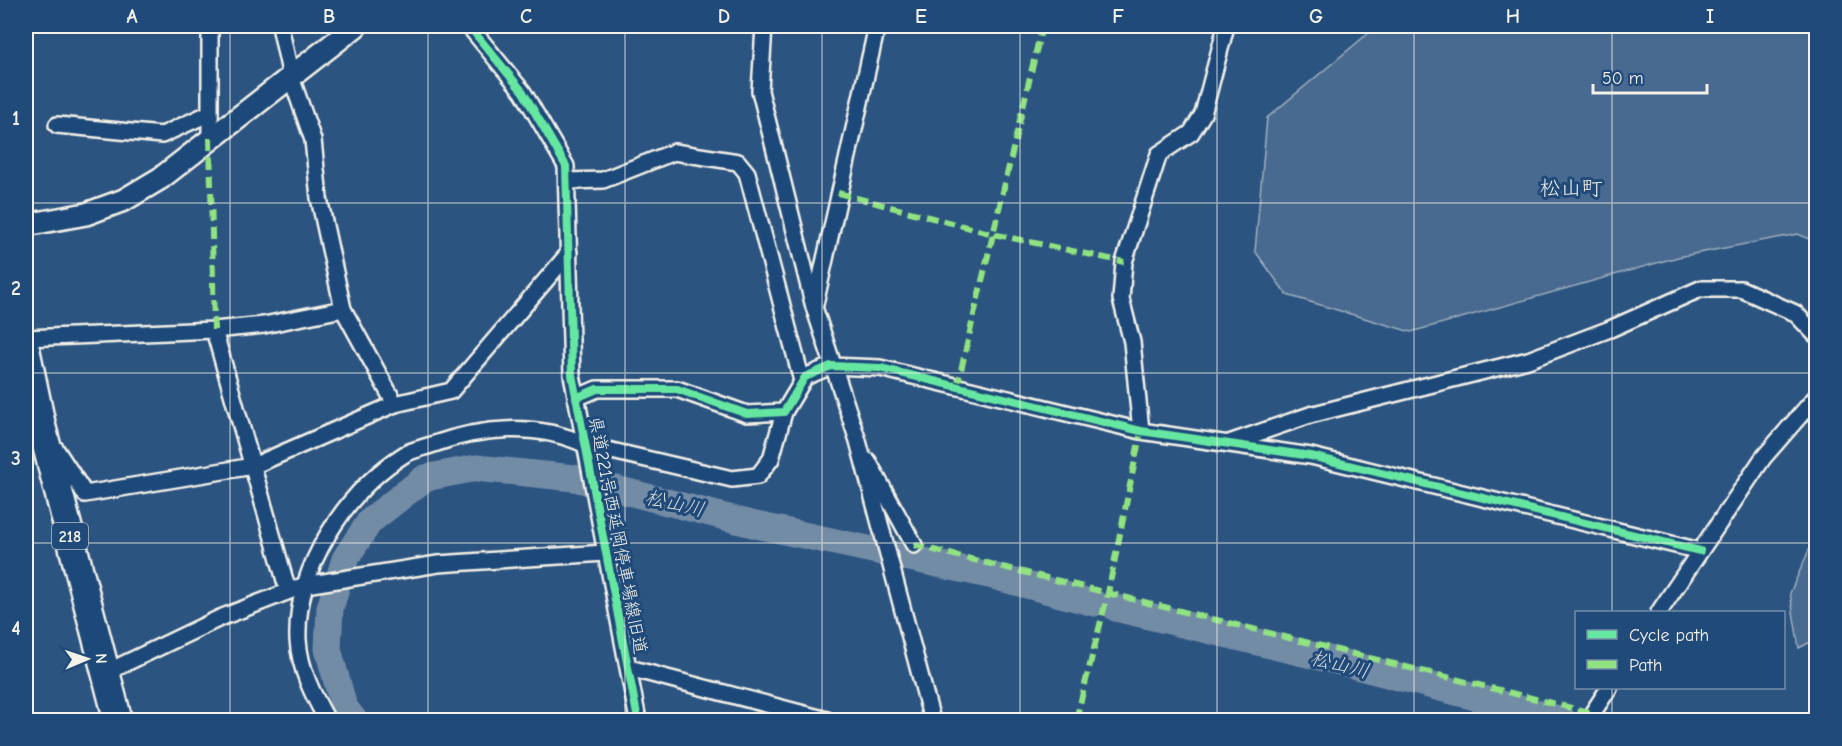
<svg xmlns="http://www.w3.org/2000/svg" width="1842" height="746" font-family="'Comic Neue','Klee One',sans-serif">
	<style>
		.green { fill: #496b90; stroke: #9eaebc; stroke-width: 1.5 }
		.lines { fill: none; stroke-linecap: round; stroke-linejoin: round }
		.river { stroke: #738ca6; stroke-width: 27 }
		.street-casing { stroke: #f4f1e8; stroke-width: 20 }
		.secondary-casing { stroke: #f4f1e8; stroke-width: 26 }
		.highway-casing { stroke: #f4f1e8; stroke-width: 32 }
		.street { stroke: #1f4a7a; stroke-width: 15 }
		.secondary { stroke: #1f4a7a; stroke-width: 21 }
		.highway { stroke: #1f4a7a; stroke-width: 27 }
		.quiet { stroke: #91e382; stroke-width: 6; stroke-dasharray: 12 6; stroke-linecap: butt }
		.cycleway-casing { stroke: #1f4a7a; stroke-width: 11 }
		.cycleway { stroke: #66e7a1; stroke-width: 8 }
		.grid { fill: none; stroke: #f4f1e8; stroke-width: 1.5; stroke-opacity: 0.55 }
		.labels { text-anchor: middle; stroke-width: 6; stroke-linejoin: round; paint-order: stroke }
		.shield { fill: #1f4a7a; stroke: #b4bfc7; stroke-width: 1.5 }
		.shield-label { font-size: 16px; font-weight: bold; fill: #f4f1e8 }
		.street-label { font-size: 18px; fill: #f4f1e8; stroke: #1f4a7a }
		.water-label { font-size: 20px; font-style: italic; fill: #dadddb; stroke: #1f4a7a }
		.quarter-label { font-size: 21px; fill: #f4f1e8; stroke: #1f4a7a }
		.neatline { fill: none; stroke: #f4f1e8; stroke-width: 2 }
		.grid-label { font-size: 20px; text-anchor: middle; font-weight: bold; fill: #f4f1e8 }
	</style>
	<rect width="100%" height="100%" fill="#2c5481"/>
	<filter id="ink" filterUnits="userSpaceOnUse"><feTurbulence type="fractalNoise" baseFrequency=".0167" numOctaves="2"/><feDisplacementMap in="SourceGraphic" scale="12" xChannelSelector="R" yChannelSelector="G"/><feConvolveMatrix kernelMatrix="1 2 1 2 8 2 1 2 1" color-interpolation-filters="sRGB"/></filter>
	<g filter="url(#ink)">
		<g class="green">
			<polygon points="1377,26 1816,26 1816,242 1798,234 1678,257 1411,332 1287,295 1255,251 1267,118"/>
			<polygon points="1816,534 1816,639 1799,648 1790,593"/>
		</g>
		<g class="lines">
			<g class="river">
				<polyline points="1116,608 1345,663 1563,720"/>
				<polyline points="354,720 344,707 328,649 330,608 345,559 370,521 425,478 476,468 574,478 756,525 989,575 1094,603"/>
			</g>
			<defs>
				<g id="street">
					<polyline points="280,26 291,77 313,140 319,198 343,309 395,404 451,391 569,253"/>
					<polyline points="469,26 523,92 566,166 572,375 638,720"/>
					<polyline points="764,26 760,91 814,307 858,441 932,720"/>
					<polyline points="57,125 162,135 210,113"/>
					<polyline points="210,138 210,26"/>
					<polyline points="567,181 603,180 674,152 738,162 747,173 802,381"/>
					<polyline points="815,304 877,26"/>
					<polyline points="214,330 288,591"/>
					<polyline points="26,338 214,330 264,325 343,309"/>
					<polyline points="576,398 597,389 677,389 747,414 784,412 805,377 831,366 880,368 1141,431 1311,456 1700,551"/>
					<polyline points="1141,431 1132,342 1121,299 1124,262 1159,154 1191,133 1203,114 1226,26"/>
					<polyline points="1229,443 1310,415 1528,360 1610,329 1700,289 1741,289 1795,313 1816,335"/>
					<polyline points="55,448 85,494 253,466 395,404"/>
					<polyline points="868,461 914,545"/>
					<polyline points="1659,612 1763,458 1816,397"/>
					<polyline points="629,668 827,720"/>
					<polyline points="105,673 220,618 305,585 438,564 605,553"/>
					<path d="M 327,720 C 313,695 300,670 298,640 C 295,568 346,491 405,454 C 412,450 422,448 431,445 C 481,427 537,422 586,445 L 732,479 L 758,476 L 771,459 L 784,412"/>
					<polyline points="1588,720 1609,688"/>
				</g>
				<polyline id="secondary" points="26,225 86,214 124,200 161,178 356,26"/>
				<polyline id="highway" points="26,351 42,428 118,720"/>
			</defs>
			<use href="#street" class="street-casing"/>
			<use href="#secondary" class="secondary-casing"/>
			<use href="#highway" class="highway-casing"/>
			<use href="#street" class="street"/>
			<use href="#secondary" class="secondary"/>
			<use href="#highway" class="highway"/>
			<g class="quiet">
				<polyline points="210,138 214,330"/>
				<polyline points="838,193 993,234 1124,262"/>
				<polyline points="957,387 1042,26"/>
				<polyline points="914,545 1592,713"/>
				<polyline points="1076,720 1108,593 1141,431"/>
			</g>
			<defs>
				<g id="cycleway">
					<polyline points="469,26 523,92 566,166 572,375 638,720"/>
					<polyline points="576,398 597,389 677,389 747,414 784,412 805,377 831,366 880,368 1141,431 1311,456 1700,551"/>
				</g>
			</defs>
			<use href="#cycleway" class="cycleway-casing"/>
			<use href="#cycleway" class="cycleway"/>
		</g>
	</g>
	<path class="grid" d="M 230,26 L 230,720M 428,26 L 428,720M 625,26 L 625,720M 822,26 L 822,720M 1020,26 L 1020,720M 1217,26 L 1217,720M 1414,26 L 1414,720M 1612,26 L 1612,612M 26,203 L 1816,203M 26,373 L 1816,373M 26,543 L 1816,543M 1612,688 L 1612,720"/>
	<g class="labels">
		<rect class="shield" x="52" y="523" width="36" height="26" rx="4.5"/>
		<g class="shield-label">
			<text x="70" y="542">218</text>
		</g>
		<g class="street-label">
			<text transform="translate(618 535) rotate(79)" y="6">県道221号西延岡停車場線旧道</text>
		</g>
		<g class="water-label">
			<text transform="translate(675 503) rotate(13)" y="7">松山川</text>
			<text transform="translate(1340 664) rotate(14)" y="7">松山川</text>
		</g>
		<g class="quarter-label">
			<text x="1571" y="195">松山町</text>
		</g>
	</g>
	<rect width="1842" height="746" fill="none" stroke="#1f4a7a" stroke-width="66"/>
	<rect x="1575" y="611" width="210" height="78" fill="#1f4a7a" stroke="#748da6" stroke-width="1.5"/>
	<rect x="1587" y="630" width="30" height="9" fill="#66e7a1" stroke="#748da6" stroke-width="1.5"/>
	<text x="1629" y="641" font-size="18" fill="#f4f1e8">Cycle path</text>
	<rect x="1587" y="660" width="30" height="9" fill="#91e382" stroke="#748da6" stroke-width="1.5"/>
	<text x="1629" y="671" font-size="18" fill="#f4f1e8">Path</text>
	<g transform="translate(87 659) rotate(88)" stroke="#1f4a7a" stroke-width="4.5" paint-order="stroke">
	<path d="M0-4.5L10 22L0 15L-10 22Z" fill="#f4f1e8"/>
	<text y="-9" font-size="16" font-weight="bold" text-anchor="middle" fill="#f4f1e8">N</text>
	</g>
	<path d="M1593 84v9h114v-9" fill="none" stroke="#f4f1e8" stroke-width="3"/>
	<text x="1602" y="84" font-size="18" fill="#f4f1e8" stroke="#1f4a7a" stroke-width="4.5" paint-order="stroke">50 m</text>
	<rect x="33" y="33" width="1776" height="680" class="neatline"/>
	<g class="grid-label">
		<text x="132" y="23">A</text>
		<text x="329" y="23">B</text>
		<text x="526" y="23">C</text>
		<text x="724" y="23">D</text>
		<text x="921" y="23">E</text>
		<text x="1118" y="23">F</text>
		<text x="1316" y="23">G</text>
		<text x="1513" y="23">H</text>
		<text x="1710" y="23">I</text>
		<text x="16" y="125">1</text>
		<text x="16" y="295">2</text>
		<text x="16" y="465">3</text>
		<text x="16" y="635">4</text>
	</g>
</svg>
